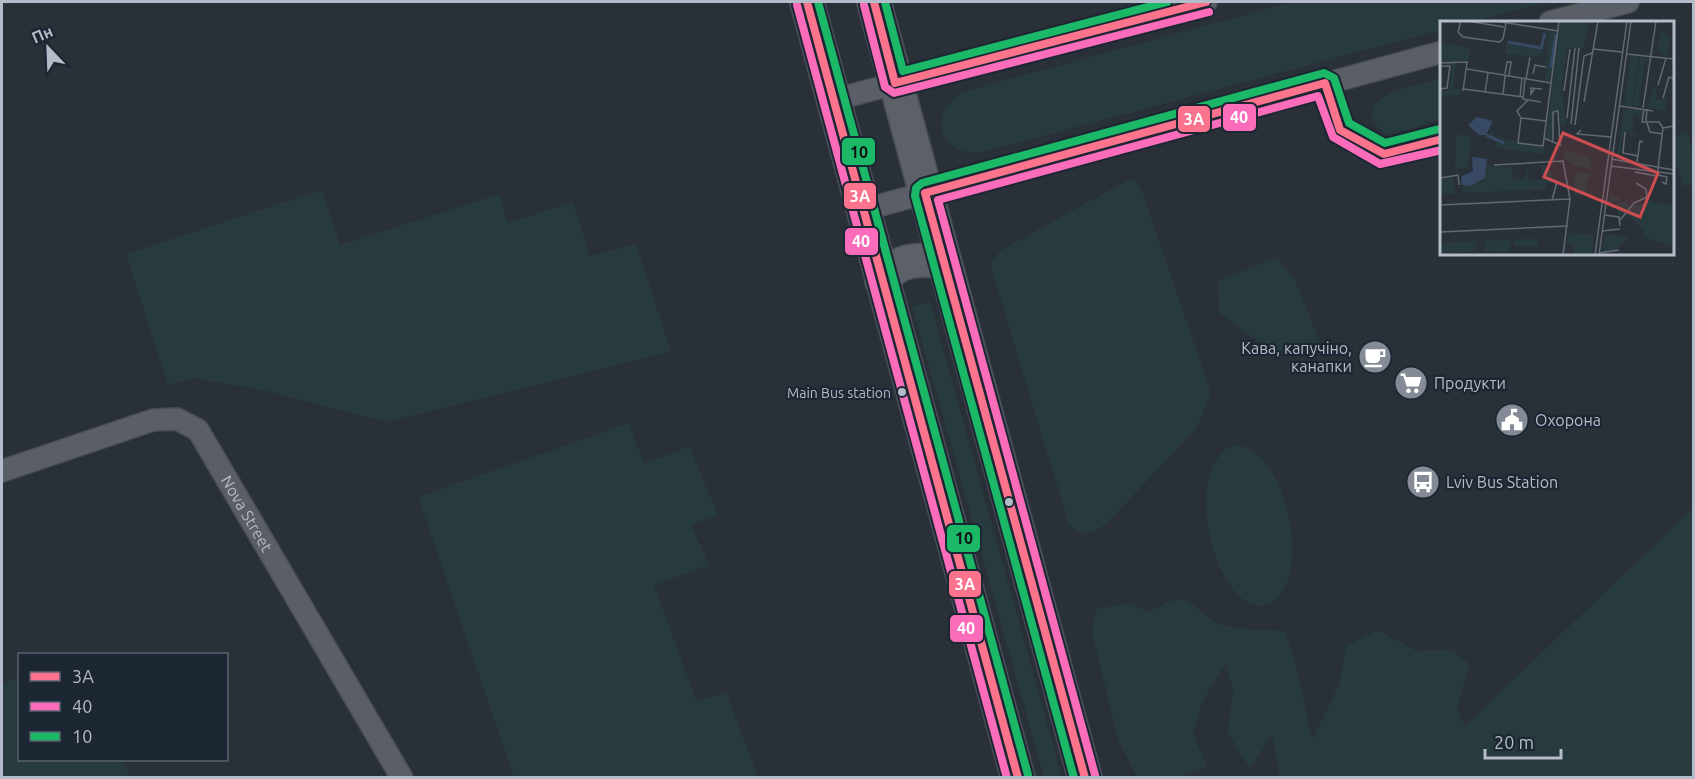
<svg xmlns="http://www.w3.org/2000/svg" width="1695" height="779" font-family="Ubuntu,sans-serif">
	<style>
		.green { fill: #273a3e }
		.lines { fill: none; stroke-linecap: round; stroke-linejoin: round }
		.minor-casing { stroke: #484c53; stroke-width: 24 }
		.primary-casing { stroke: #484c55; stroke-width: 36 }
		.minor { stroke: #5a5e66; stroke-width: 21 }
		.primary { stroke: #5c6168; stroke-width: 33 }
		.bus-1-casing { stroke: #1d2633; stroke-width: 12 }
		.bus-2-casing { stroke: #1d2633; stroke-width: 12 }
		.bus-3-casing { stroke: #1d2633; stroke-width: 12 }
		.bus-1 { stroke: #fc738d; stroke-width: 8 }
		.bus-2 { stroke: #fb6dba; stroke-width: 8 }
		.bus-3 { stroke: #1ab867; stroke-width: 8 }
		.bus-dot { fill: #b4bcc9; stroke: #1d2633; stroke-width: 2 }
		.labels { text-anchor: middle; stroke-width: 4.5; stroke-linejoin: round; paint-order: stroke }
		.bus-label { font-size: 14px; fill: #b4bcc9; stroke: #1d2633; text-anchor: end }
		.poi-label { font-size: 16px; fill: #b4bcc9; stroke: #1d2633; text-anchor: start }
		.street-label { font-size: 16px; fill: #b4bcc9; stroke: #1d2633 }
		.inset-river { fill: none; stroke: #384963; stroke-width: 3 }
		.inset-road { fill: none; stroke: #616872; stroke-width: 1.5 }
		.view { fill: #ce4d50; fill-opacity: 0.15; stroke: #ce4d50; stroke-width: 3 }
		.inset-edge { fill: none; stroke: #b4bcc9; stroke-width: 3 }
		.line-badge { stroke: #1d2633; stroke-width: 2 }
		.badge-label { font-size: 16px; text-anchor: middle; font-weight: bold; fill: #fff }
		.pale-badge-label { font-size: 16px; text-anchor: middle; font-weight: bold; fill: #111 }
	</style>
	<rect width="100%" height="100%" fill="#2a3038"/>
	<g class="green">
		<path d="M 1292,2 L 1549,2 L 1470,22 L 1442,22 L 1441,30 L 983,152 C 940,158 926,115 962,92 Z"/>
		<path d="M 1441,79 L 1441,120 L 1389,135 C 1380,131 1371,124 1372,113 C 1373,90 1422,85 1441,79 Z"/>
		<polygon points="1687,131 1693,155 1693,183 1684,187 1673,155 1673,138"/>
		<polygon points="1135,180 1143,194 1211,393 1196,429 1108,522 1096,531 1082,534 1069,525 990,264 1001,250 1126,181"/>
		<polygon points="322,190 340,245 499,194 508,223 573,202 590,256 636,244 671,352 385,422 267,391 193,378 168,385 126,254"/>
		<polygon points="1276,257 1295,280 1320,342 1302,349 1276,354 1219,313 1218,281"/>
		<polygon points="930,302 1062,777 1044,777 912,306"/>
		<polygon points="629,423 644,464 689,446 718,515 691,525 709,565 654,585 697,702 726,692 758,777 514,777 418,497"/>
		<path d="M 1233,445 C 1290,443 1316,594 1265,605 C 1217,616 1178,469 1233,445 Z"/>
		<path d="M 1693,508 L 1693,777 L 1280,777 L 1272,735 L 1250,769 L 1228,733 L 1233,691 L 1226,664 L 1203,700 L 1193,733 L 1207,766 L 1180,777 L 1137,777 L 1118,739 L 1092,632 L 1096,609 L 1128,603 L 1149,612 C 1193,584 1187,610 1223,625 C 1237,631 1269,629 1285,631 L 1297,669 L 1312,740 L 1340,682 L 1346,646 L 1378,630 L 1417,651 L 1453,650 L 1470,665 L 1457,707 L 1465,726 Z"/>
		<polygon points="19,676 20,760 122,760 130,777 2,777 2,684"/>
	</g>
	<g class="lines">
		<defs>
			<g id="minor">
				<polyline points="1550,22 1628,2"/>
				<polyline points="833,100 1206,2"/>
				<polyline points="863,210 1442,52"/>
				<path id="s1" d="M 2,471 L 153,420 L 177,419 L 198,430 L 402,778"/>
			</g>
			<g id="primary">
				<polyline points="807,2 1018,778"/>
				<polyline points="874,2 1085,778"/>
				<path d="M 882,281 C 898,258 918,259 944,261"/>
			</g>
		</defs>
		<use href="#minor" class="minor-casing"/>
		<use href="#primary" class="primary-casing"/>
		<use href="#minor" class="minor"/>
		<use href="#primary" class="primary"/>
		<defs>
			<g id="bus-1">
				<polyline points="807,2 1018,778"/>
				<polyline points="874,2 895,83 1206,2"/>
				<polyline points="1085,778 925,193 1325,83 1340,130 1384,154 1442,139"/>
			</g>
			<g id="bus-2">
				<polyline points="797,5 1007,778"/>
				<polyline points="864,5 885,87 894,93 1209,12"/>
				<polyline points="1095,775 938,200 1318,96 1333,137 1380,164 1442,150"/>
			</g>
			<g id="bus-3">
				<polyline points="818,2 1028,775"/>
				<polyline points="885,2 903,71 1167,2"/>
				<polyline points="1074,778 915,196 916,188 922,183 1324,73 1334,78 1349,123 1385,143 1439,129"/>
			</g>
		</defs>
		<use href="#bus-1" class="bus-1-casing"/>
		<use href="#bus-2" class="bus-2-casing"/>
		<use href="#bus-3" class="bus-3-casing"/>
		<use href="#bus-1" class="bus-1"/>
		<use href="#bus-2" class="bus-2"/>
		<use href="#bus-3" class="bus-3"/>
	</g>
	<defs>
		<symbol id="cafe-disc" viewBox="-11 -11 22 22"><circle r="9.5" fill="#848b96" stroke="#1d2633"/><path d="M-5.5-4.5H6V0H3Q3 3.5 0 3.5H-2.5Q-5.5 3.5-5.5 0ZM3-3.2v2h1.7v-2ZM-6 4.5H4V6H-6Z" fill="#fff"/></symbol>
		<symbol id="supermarket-disc" viewBox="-11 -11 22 22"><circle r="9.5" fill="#848b96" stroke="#1d2633"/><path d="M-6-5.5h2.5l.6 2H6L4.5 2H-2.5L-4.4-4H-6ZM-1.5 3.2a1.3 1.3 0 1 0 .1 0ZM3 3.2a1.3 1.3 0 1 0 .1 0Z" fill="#fff"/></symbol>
		<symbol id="civic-disc" viewBox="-11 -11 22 22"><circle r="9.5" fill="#848b96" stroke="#1d2633"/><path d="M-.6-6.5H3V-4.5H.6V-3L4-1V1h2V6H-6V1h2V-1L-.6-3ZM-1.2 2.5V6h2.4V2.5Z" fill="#fff"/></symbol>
		<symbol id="bus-disc" viewBox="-11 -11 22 22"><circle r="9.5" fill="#848b96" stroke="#1d2633"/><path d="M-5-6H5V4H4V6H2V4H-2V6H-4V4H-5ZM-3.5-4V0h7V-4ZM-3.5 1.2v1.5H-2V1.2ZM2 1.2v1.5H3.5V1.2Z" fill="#fff"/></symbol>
	</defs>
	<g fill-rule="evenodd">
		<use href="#cafe-disc" x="1356" y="338" width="38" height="38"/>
		<use href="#supermarket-disc" x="1392" y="364" width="38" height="38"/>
		<use href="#civic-disc" x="1493" y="401" width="38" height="38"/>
		<use href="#bus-disc" x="1404" y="463" width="38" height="38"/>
	</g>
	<g class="bus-dot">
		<circle cx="902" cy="392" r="5"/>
		<circle cx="1009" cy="502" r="5"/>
	</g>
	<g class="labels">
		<g class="bus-label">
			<text x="891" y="398">Main Bus station</text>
		</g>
		<g class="poi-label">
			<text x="1352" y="354" text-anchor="end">Кава, капучіно,<tspan x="1352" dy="18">канапки</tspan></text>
			<text x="1434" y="389">Продукти</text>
			<text x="1535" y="426">Охорона</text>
			<text x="1446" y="488">Lviv Bus Station</text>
		</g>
		<g class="street-label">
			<text dy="6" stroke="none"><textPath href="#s1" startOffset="304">Nova Street</textPath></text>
		</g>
	</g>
	<g transform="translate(1440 21)">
		<rect width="234" height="234" fill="#2a3038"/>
		<path d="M 120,0 L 147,0 L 148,7 L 144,27 L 127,27 L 122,65 L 126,103 L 121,105 L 120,90 L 113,90 L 113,119 L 106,118 ZM 108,10 L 117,12 L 110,61 L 105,59 ZM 221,11 L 231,16 L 227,35 L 217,29 ZM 67,20 L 104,25 L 103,36 L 65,33 ZM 0,21 L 30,27 L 28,48 L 28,42 L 0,41 ZM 191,34 L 199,35 L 192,85 L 184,84 ZM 200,36 L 210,37 L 208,42 L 205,39 L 198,86 L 193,85 ZM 0,42 L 16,42 L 13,69 L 23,69 L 19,74 L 0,76 L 0,70 L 9,69 L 13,44 ZM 212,67 L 217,67 L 216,79 L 228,77 L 225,90 L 208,86 ZM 184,86 L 185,91 L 189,87 L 202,88 L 203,96 L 194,93 L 192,112 L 200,116 L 189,115 L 190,106 L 188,111 L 183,111 L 180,134 L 184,137 L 177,136 ZM 54,108 L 53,115 L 103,126 L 106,133 L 57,127 L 56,120 L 46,116 ZM 16,114 L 31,114 L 28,147 L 15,147 ZM 124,129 L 150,137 L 152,148 L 135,145 L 123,137 ZM 106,143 L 106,150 L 111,150 L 112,162 L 106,162 L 106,168 L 23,172 L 22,166 L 45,160 L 47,145 L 72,146 L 73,159 L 85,157 L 88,145 L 89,160 L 102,159 L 102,144 ZM 135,150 L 151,153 L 146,161 L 147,174 L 133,174 ZM 13,154 L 14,169 L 18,172 L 0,173 L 0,158 ZM 170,172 L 180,178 L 180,184 L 183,180 L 189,183 L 188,187 L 209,180 L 234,185 L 234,226 L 204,216 L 204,210 L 192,197 L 178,194 L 176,179 L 168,183 ZM 129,212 L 154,214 L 152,234 L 133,234 L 134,224 L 127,223 ZM 165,213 L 185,215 L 192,223 L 187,219 L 175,229 L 162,231 ZM 71,218 L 70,231 L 44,230 L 45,220 L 55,219 L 58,223 L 58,219 ZM 74,218 L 98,218 L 98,225 L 74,225 ZM 37,220 L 36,228 L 29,231 L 0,232 L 0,222 Z" fill="#273a3e"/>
		<path d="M 37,96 L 53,100 L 46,114 L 39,114 L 28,104 ZM 32,136 L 47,138 L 45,157 L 31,165 L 21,164 L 22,155 L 33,150 Z" fill="#384963"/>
		<path class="inset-river" d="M 68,21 L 101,27 L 105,12M 111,46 L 116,13M 46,114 L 64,122"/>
		<path class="inset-road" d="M 21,0 L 18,11 L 23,16 L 59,21 L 63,18 L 66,2M 27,0 L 64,6M 55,0 L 118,10M 153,28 L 182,31M 186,33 L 234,38M 0,42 L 27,41 L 23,70M 0,45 L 10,45 L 7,67 L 0,68M 27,48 L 111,62M 65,53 L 67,41 L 71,41 L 69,55M 93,53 L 95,44 L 106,46M 85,58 L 83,78 L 101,81M 86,58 L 90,36M 218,64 L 226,37M 95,67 L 91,73 L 91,67 L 102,68M 24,68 L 83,76M 124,70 L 130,28M 45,71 L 48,52M 63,74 L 65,55M 80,76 L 82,57M 223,77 L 229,56 L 234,58M 144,81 L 158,0M 180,85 L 213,90M 203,87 L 216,0M 204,88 L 202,101 L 219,101 L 223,107M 207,88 L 206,99 L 210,111 L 223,113M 81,97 L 77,90 L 88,79M 127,97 L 135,27M 106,100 L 81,97 L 78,122 L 103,125 L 119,0M 131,103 L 139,27M 135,104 L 144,35 L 152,32M 141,109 L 137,113 L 171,116M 185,111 L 183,132 L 198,135M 104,117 L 120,124 L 118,90 L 113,91 L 113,120M 171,138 L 234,149M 197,141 L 200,120 L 203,121M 54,144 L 123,140 L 130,178 L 123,234M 171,145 L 234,153M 195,151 L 217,155 L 223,107 L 234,105M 218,154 L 227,156 L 226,163 L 222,161M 0,157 L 18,154 L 19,164M 112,179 L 117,161M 0,184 L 130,178M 164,194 L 179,196 L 180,205M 180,199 L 194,182 L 207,176 L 206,168 L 196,162M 162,210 L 180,208M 0,211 L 128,205M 159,232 L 179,229M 155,234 L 187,0M 159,234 L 191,0"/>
		<path class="view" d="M 123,112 L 218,152 L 200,196 L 104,156 Z"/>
		<rect width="234" height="234" class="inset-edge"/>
	</g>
	<g class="line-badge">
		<rect x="1222" y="103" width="35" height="29" rx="6" fill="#fb6dba"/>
		<rect x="1177" y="105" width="34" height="28" rx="6" fill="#fc738d"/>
		<rect x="841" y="137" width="35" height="29" rx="6" fill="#1ab867"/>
		<rect x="843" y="182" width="34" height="28" rx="6" fill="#fc738d"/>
		<rect x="844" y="227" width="35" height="29" rx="6" fill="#fb6dba"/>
		<rect x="946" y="524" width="35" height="29" rx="6" fill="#1ab867"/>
		<rect x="948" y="570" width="34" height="28" rx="6" fill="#fc738d"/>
		<rect x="949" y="614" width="35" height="29" rx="6" fill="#fb6dba"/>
	</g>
	<g class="badge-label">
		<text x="1239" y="123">40</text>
		<text x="1194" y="125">3А</text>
		<text x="860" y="202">3А</text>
		<text x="861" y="247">40</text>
		<text x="965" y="590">3А</text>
		<text x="966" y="634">40</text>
	</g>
	<g class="pale-badge-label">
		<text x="859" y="158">10</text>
		<text x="964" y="544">10</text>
	</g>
	<rect width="1695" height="779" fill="none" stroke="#b4bcc9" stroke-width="6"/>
	<rect x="18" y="653" width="210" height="108" fill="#1d2633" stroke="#59626f" stroke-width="1.5"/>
	<rect x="30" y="672" width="30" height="9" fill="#fc738d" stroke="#59626f" stroke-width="1.5"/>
	<text x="72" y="683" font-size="18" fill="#b4bcc9">3А</text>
	<rect x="30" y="702" width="30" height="9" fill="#fb6dba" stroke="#59626f" stroke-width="1.5"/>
	<text x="72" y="713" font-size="18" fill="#b4bcc9">40</text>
	<rect x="30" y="732" width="30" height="9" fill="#1ab867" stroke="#59626f" stroke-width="1.5"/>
	<text x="72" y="743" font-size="18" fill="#b4bcc9">10</text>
	<g transform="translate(48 48) rotate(337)" stroke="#1d2633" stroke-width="4.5" paint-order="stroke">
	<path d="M0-4.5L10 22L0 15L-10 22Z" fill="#b4bcc9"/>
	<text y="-9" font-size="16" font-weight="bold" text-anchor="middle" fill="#b4bcc9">Пн</text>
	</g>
	<path d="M1485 749v9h76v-9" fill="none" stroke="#b4bcc9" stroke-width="3"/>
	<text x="1494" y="749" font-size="18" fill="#b4bcc9" stroke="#1d2633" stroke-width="4.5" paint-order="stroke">20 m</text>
</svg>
